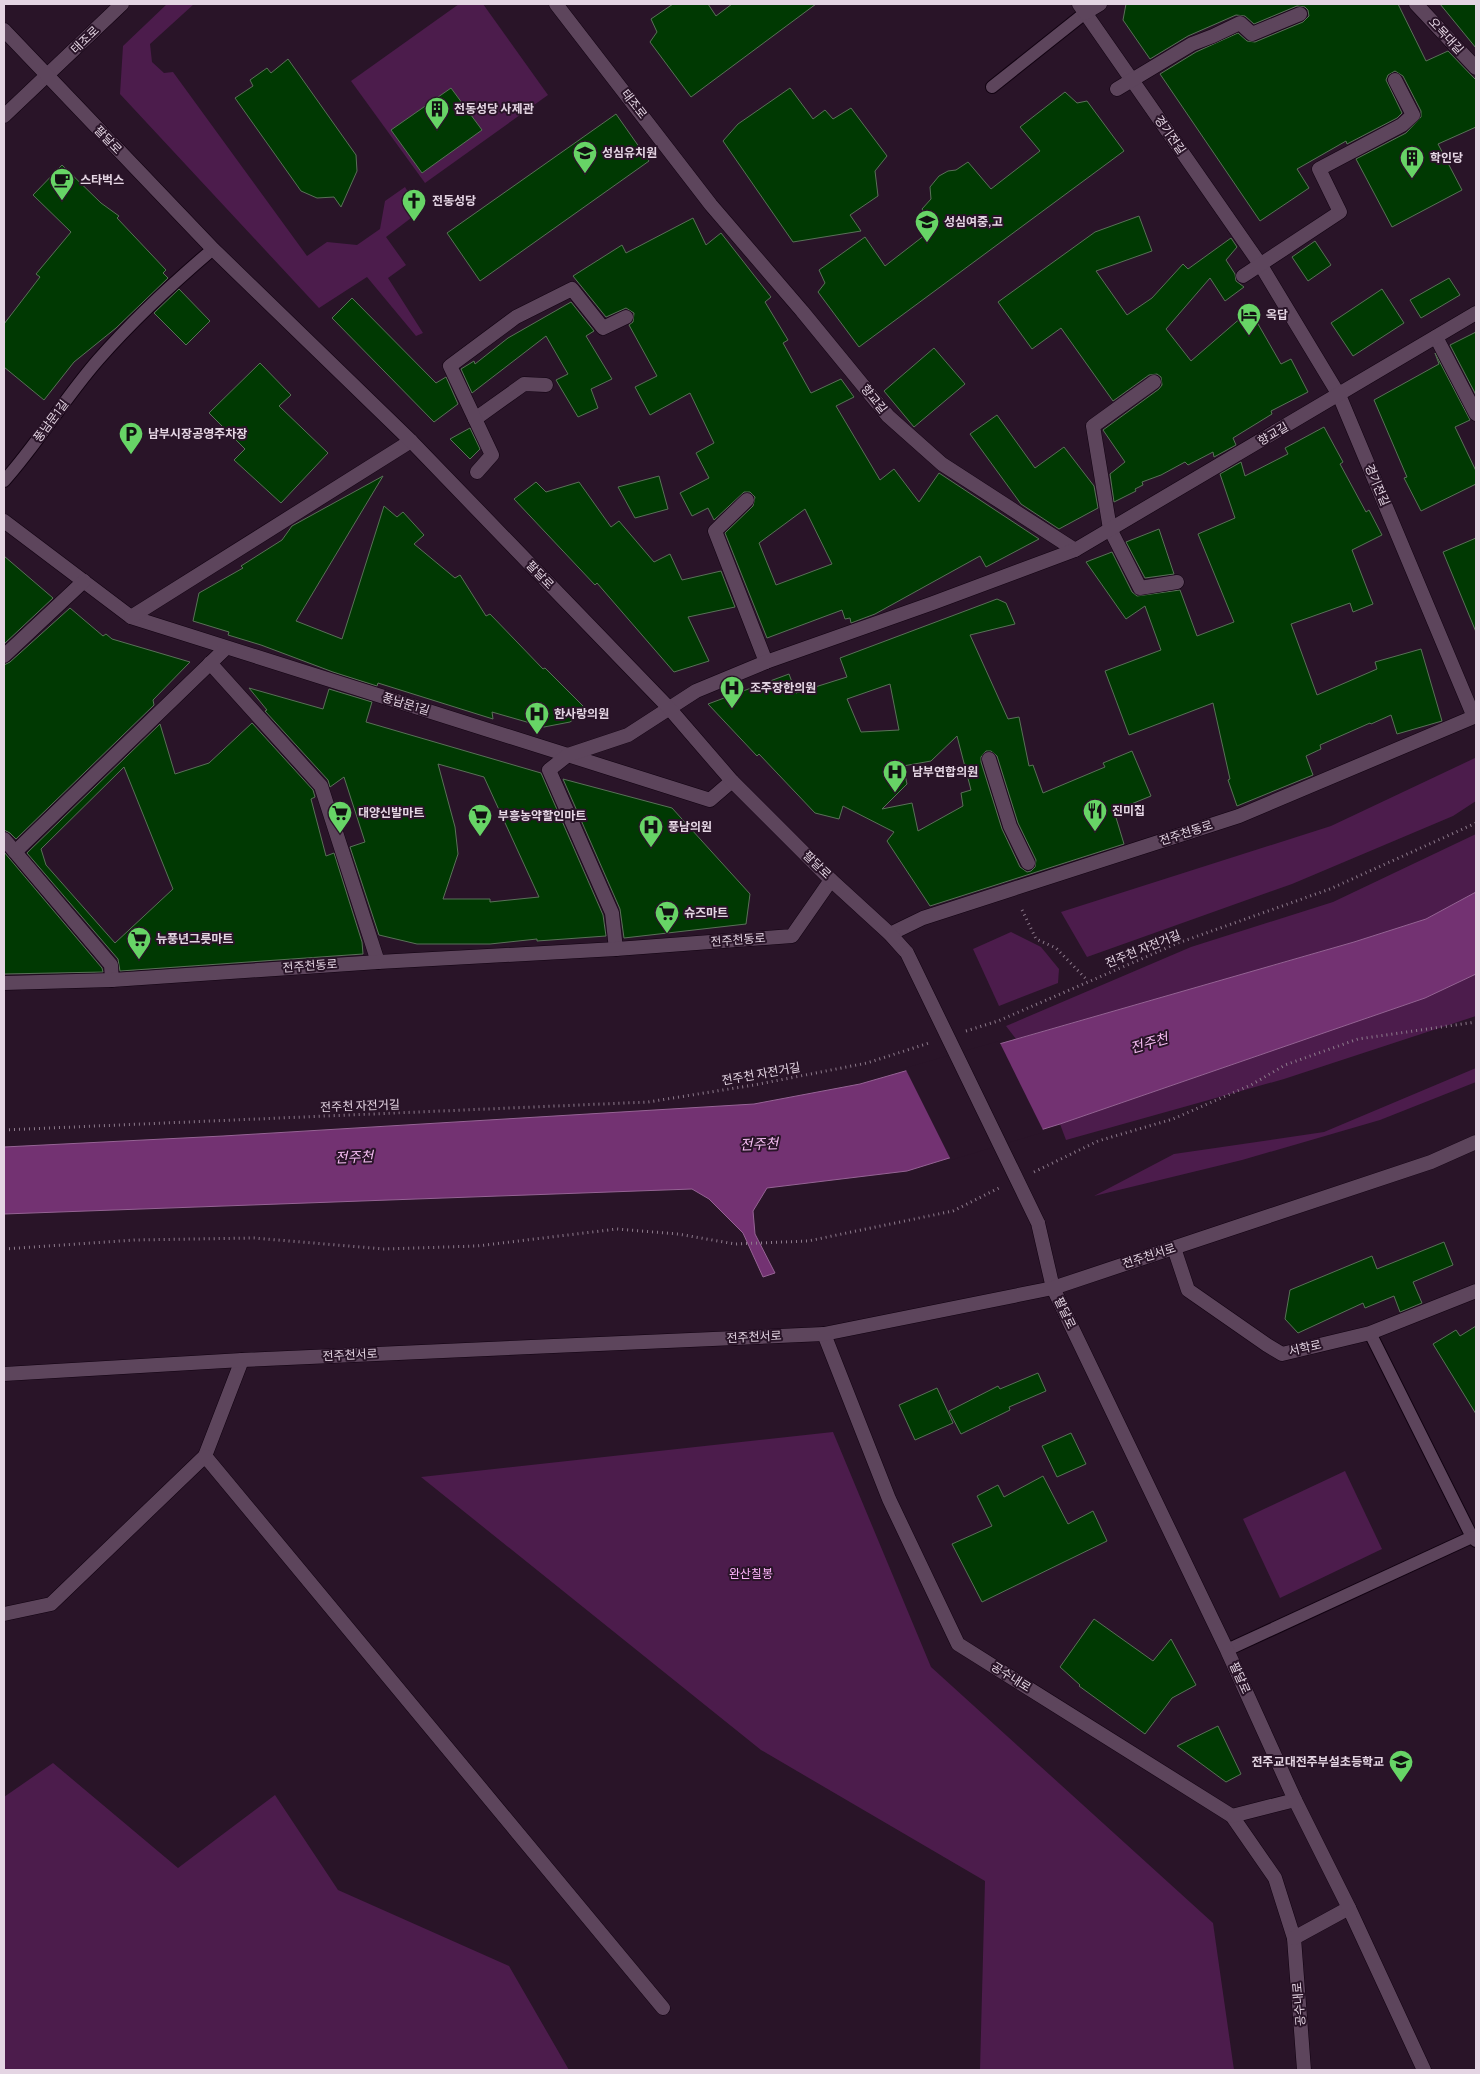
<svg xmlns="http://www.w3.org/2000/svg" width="1480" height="2074" font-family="Manrope,'Noto Sans KR',sans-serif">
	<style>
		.green { fill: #4c1c4c }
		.water { fill: #733272; stroke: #956394 }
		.pier { fill: #291428 }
		.building { fill: #003902; stroke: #597158; fill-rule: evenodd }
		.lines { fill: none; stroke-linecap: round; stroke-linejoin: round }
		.service-casing { stroke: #110211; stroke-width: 14 }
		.minor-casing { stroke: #110211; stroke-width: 15 }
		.tertiary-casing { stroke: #110211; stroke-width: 15 }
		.path { stroke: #8d7b8c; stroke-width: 3; stroke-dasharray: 1 4; stroke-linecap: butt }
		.service { stroke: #5d455c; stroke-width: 12 }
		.minor { stroke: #5d455c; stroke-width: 14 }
		.tertiary { stroke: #5d455c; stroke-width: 14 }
		.tertiary-bridge-casing { stroke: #110211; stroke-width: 15; stroke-linecap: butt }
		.tertiary-bridge { stroke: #5d455c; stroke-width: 14 }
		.labels { text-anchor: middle; stroke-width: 4; stroke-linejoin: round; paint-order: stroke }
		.street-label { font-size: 12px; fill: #e4d5e3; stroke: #291428 }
		.poi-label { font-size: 12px; font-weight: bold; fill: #e4d5e3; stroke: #291428; text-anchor: start }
		.park-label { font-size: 12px; fill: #fdb3fa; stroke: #291428 }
		.water-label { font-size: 14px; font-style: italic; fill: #f6bef3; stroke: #291428 }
	</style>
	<rect width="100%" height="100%" fill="#291428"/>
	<g class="green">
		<polygon points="167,4 194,4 150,44 152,62 164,73 173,72 307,256 327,242 357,245 380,229 385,201 405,187 418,209 415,215 386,237 406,265 388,278 423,333 416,336 367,277 319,308 120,94 123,46"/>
		<polygon points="459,4 483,4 548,95 425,183 351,81"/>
		<polygon points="1475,758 1476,801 1453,816 1292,884 1087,957 1061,912 1331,826"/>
		<polygon points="1476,834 1476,892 1426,919 1354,942 1016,1039 1006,1026 1191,947 1333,902"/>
		<polygon points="1011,932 1041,947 1059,969 1058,983 999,1006 973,949"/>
		<polygon points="1476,974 1476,1016 1284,1079 1066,1140 1060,1124 1425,998"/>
		<polygon points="1476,1068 1476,1082 1380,1120 1242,1160 1094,1196 1174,1154 1324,1132"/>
		<polygon points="833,1432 931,1667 1213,1923 1234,2070 980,2070 985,1881 761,1750 421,1477"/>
		<polygon points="1345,1471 1382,1549 1280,1598 1243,1519"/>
		<polygon points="53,1763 178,1868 275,1795 338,1890 509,1966 569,2070 4,2070 4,1797"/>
	</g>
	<polygon class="water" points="1476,892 1476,974 1425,998 1060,1124 907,1171 767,1188 753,1211 755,1234 775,1273 763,1277 743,1233 709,1199 692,1189 4,1214 4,1147 223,1136 754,1104 860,1084 1354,942 1426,919"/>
	<polygon class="pier" points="999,1041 1044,1132 951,1160 905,1068"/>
	<g class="building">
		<polygon points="673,4 708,4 716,16 732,4 816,4 691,97 650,42 657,32 651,19"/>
		<polygon points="1126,4 1398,4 1426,61 1448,51 1476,80 1476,127 1438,144 1462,190 1392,227 1356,159 1406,133 1421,117 1421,111 1403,76 1395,71 1388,75 1386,80 1402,113 1397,118 1347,144 1346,141 1297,169 1309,188 1260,221 1160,74 1196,52 1238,33 1247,41 1255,42 1303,22 1309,16 1308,10 1305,7 1297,6 1254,24 1245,16 1236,15 1188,36 1150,59 1123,20"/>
		<polygon points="1440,4 1476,4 1476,48"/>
		<polygon points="288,59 356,155 357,171 341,207 334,197 317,198 301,191 235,98 253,86 250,80 267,68 271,73"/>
		<polygon points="451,88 482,130 422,173 391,130"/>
		<polygon points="790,88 813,119 825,110 833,119 851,108 887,156 875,171 878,196 850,215 861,231 793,242 723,141 738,124"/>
		<polygon points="1065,92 1077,103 1087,101 1124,151 859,347 818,292 825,283 819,270 865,237 885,266 934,228 922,209 931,199 930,187 939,176 948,171 956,170 968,162 991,189 1040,151 1020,127"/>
		<polygon points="616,114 649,161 480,281 447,233"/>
		<polygon points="62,165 101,203 119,216 117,218 166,270 163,273 168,278 116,328 74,362 44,400 4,367 4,324 40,277 36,274 71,232 33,195"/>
		<polygon points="1139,216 1152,251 1096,271 1127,315 1152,298 1183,264 1188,269 1231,238 1237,247 1226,260 1235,274 1236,281 1244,287 1225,301 1210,278 1166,329 1191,361 1250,310 1281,364 1291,359 1308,392 1271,411 1272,414 1233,438 1236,445 1214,457 1213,452 1188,465 1185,462 1161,475 1142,482 1143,485 1135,489 1136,491 1114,502 1110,474 1125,462 1103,430 1159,389 1162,385 1161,377 1157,374 1149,375 1113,401 1061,328 1032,349 998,302 1095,232"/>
		<path d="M 693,218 L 706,245 L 721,233 L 771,297 L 765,302 L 788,340 L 783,343 L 811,393 L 841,379 L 854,397 L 836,406 L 880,480 L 894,469 L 919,502 L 939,473 L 1039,539 L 986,567 L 980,556 L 875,614 L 851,623 L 850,618 L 845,619 L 842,610 L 767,638 L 725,533 L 753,506 L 755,497 L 750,492 L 744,492 L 714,520 L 708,508 L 692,516 L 680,493 L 709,478 L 696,453 L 714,443 L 690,393 L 650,415 L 635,387 L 657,376 L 629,325 L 633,322 L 634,313 L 626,308 L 606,317 L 573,276 L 622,245 L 626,253 ZM 805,509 L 832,564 L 776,585 L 759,543 Z"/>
		<polygon points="1315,241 1331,265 1308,281 1292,257"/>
		<polygon points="1449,278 1460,295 1421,318 1410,300"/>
		<polygon points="179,289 210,321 186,345 154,313"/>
		<polygon points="1382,289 1404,323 1353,356 1331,323"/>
		<polygon points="352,298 436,383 446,377 458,404 434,422 332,318"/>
		<polygon points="571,302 594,331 586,336 612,379 591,389 598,408 578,417 556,380 568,374 546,336 472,393 461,369 474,361 475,364 508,338"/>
		<polygon points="1476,332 1476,395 1450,345"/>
		<polygon points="934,348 965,384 914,427 884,391"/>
		<polygon points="1435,353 1470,420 1455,427 1476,471 1476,484 1421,511 1404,478 1407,477 1374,400 1439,364"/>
		<polygon points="260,363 291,395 279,406 328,453 281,503 234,460 245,449 209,413"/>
		<polygon points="997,415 1035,468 1064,447 1094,486 1098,508 1059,529 1021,504 970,434"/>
		<polygon points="1324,427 1343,462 1340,464 1366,512 1369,510 1382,535 1352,550 1373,604 1353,612 1350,603 1291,624 1317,695 1377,669 1375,662 1421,649 1442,721 1397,734 1391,715 1371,724 1370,723 1320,745 1321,749 1306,756 1313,775 1237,806 1228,780 1230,779 1213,703 1129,735 1105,671 1161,650 1145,606 1126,619 1086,562 1112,552 1132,592 1137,596 1180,590 1197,636 1234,622 1198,534 1235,518 1220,474 1241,462 1245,476 1288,454 1285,448"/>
		<polygon points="470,428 480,449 470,459 450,439"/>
		<polygon points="383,476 296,621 342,639 384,506 397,517 403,512 424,535 414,544 455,578 460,575 486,616 490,614 543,669 545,668 587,710 570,722 544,727 492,712 493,719 378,683 377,686 333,672 261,645 228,635 229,632 193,621 199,593 243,568 241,566 282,540 292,526"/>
		<polygon points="659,476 668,509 635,518 618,487"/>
		<polygon points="536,482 546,492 579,482 611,527 619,521 654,562 670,554 682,580 721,571 735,607 688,617 709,661 674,672 597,583 595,585 514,499"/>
		<polygon points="1159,529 1174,574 1145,578 1126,542"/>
		<polygon points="1476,538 1476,632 1443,552"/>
		<polygon points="4,556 53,598 4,644"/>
		<path d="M 997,599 L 1006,603 L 1015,624 L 970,635 L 1008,719 L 1019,717 L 1029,766 L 1033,765 L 1043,793 L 1105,767 L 1103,763 L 1132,751 L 1151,796 L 1114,811 L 1124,844 L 930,906 L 887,841 L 894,832 L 843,806 L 839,819 L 815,813 L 759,754 L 757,756 L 708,704 L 789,674 L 796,693 L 847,677 L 840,658 ZM 890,684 L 899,730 L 861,732 L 847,699 ZM 957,736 L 971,790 L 961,793 L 963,806 L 918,831 L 912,803 L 882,809 L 907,784 L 903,766 L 931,761 ZM 986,751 L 991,751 L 997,756 L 1018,823 L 1036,860 L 1035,867 L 1031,871 L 1027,872 L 1020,867 L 1002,829 L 981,762 L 981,757 Z"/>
		<polygon points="70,608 103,636 106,634 112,639 190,662 153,700 154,705 16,839 10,833 4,830 4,665 10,662"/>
		<path d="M 249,688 L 323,709 L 329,689 L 372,702 L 366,722 L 541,773 L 603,915 L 606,936 L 537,941 L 537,939 L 490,944 L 417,944 L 379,935 L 350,847 L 365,842 L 344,777 L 330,787 L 328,780 L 265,711 L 267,710 ZM 438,764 L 484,777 L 539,897 L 490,902 L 490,899 L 443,899 L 458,854 L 455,827 Z"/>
		<path d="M 252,723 L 313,790 L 315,797 L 311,799 L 326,856 L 334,853 L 362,942 L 363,954 L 120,971 L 118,959 L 27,853 L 160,724 L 175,774 L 209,763 ZM 124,767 L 173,889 L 115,943 L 46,865 L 41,849 Z"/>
		<polygon points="563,779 672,808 750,894 746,924 624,938 620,909"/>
		<polygon points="4,852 102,968 103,972 4,974"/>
		<polygon points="1444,1242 1453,1265 1413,1282 1422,1303 1400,1312 1394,1296 1365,1308 1363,1303 1298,1333 1285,1319 1290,1290 1372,1256 1377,1269"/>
		<polygon points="1476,1326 1476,1414 1433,1344 1456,1330 1460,1336"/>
		<polygon points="1038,1373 1046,1391 1009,1407 1010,1410 961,1434 949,1411 998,1386 1000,1389"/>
		<polygon points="937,1388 953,1423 915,1440 899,1405"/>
		<polygon points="1071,1433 1086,1464 1057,1477 1042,1446"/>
		<polygon points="1043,1476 1068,1524 1093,1511 1107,1541 982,1602 952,1544 992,1526 977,1496 998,1485 1004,1497"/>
		<polygon points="1094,1619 1153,1661 1171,1639 1196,1685 1172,1698 1145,1734 1079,1686 1080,1685 1060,1667"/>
		<polygon points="1218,1726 1241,1774 1226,1782 1177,1746"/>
	</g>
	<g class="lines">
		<defs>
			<g id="service">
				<polyline points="992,87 1085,13"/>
				<path d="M 4,481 C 38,443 64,399 98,360 C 133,320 173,283 213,249"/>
				<polyline points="1370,1333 1472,1537 1476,1541"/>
				<polyline points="1227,1650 1472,1537"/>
			</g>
			<g id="minor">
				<polyline points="556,4 711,205 802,311 888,416 942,464 1075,550"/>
				<polyline points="1079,4 1260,264 1339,395 1474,717"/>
				<polyline points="1416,4 1476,68"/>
				<polyline points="1085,13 1100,4"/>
				<polyline points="1117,89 1192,44 1213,36 1240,23 1252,34 1300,14"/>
				<polyline points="4,116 122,4"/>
				<polyline points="1243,276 1340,212 1319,169 1402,125 1413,115 1395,80"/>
				<polyline points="1436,337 1476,414"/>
				<polyline points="1154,382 1093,426 1110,529 1140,588 1177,582"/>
				<polyline points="475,419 524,384 546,385"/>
				<polyline points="477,472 492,455 450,366 516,317 572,289 603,328 626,317"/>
				<polyline points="747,500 715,531 766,662"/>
				<polyline points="4,521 131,617 710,800 732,781"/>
				<polyline points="131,617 411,441"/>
				<polyline points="4,656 84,581"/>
				<polyline points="210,663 321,786 378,962"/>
				<polyline points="989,759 1010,826 1028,863"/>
				<polyline points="4,839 111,965 112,980"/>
				<polyline points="15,852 226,648"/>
				<polyline points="890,934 923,918 1239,816 1476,716"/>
				<polyline points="616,949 612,913 549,770 568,755 628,735 696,691 766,662 933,603 1075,550 1476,313"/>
				<polyline points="4,983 112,980 378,962 616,949 792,936 831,880"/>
				<polyline points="1174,1248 1188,1290 1267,1345 1282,1354 1370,1333 1476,1291"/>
				<polyline points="824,1334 889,1499 958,1644 1232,1816 1275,1878 1294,1938 1304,2070"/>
				<polyline points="205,1456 242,1360"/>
				<polyline points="4,1614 51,1604 205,1456 663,2008"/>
				<polyline points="1232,1816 1295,1800"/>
				<polyline points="1294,1938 1349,1908"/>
			</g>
			<g id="tertiary">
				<polyline points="4,30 213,249 411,441 669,708 732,781 831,880 890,934 907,953"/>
				<polyline points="1038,1223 1053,1288 1227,1650 1295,1800 1349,1908 1424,2070"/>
				<polyline points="4,1374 242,1360 824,1334 1053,1288 1431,1162 1476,1142"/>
			</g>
		</defs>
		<use href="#service" class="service-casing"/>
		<use href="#minor" class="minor-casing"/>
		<use href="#tertiary" class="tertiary-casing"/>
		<g class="path">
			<polyline points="1022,910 1036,939 1056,948 1088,981"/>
			<polyline points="966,1031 998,1021 1178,943 1330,889 1476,823"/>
			<polyline points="4,1130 648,1102 754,1085 867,1063 929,1043"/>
			<polyline points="1034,1172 1098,1141 1173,1119 1251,1085 1285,1065 1358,1039 1476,1022"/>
			<polyline points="4,1249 135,1240 254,1238 384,1249 477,1246 617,1229 678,1234 735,1244 808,1241 953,1211 999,1188"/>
		</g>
		<use href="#service" class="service"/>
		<use href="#minor" class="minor"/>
		<use href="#tertiary" class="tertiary"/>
		<defs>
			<polyline id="tertiary-bridge" points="907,953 1038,1223"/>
		</defs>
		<use href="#tertiary-bridge" class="tertiary-bridge-casing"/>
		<use href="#tertiary-bridge" class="tertiary-bridge"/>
	</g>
	<defs>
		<symbol id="building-pin" viewBox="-11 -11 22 30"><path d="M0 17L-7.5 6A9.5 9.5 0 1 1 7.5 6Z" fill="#67d466" stroke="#291428"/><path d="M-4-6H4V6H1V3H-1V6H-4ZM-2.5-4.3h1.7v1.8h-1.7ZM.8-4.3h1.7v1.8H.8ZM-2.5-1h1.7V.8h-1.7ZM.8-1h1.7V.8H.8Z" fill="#111"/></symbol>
		<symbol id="school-pin" viewBox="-11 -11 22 30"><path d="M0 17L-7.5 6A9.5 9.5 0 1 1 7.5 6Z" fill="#67d466" stroke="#291428"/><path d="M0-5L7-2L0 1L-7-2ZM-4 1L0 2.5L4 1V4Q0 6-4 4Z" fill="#111"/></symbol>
		<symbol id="cafe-pin" viewBox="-11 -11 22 30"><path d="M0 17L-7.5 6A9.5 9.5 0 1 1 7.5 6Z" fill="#67d466" stroke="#291428"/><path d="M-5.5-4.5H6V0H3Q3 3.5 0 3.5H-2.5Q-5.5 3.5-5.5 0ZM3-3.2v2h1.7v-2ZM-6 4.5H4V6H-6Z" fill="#111"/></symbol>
		<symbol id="church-pin" viewBox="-11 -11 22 30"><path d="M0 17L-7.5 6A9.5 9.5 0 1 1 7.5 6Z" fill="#67d466" stroke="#291428"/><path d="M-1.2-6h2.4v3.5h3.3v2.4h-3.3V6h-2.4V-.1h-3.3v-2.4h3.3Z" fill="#111"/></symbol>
		<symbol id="hotel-pin" viewBox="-11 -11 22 30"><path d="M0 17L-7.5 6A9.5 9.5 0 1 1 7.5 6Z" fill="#67d466" stroke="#291428"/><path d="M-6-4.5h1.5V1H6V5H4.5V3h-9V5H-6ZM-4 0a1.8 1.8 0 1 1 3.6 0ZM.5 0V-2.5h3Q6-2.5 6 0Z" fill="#111"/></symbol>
		<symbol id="parking-pin" viewBox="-11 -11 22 30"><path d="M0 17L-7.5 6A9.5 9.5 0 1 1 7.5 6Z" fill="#67d466" stroke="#291428"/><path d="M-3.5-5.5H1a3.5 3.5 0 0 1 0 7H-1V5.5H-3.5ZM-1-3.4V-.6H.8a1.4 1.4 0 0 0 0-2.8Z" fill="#111"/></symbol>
		<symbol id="hospital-pin" viewBox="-11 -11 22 30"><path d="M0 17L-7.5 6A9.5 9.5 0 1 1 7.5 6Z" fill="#67d466" stroke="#291428"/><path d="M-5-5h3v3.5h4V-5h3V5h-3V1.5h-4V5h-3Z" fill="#111"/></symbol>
		<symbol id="restaurant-pin" viewBox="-11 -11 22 30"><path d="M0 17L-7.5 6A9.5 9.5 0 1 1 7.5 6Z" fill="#67d466" stroke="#291428"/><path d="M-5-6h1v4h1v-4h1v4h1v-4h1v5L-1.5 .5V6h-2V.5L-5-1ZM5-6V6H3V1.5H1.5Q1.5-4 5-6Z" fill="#111"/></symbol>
		<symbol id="supermarket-pin" viewBox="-11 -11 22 30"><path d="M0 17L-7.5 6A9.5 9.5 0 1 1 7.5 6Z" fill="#67d466" stroke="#291428"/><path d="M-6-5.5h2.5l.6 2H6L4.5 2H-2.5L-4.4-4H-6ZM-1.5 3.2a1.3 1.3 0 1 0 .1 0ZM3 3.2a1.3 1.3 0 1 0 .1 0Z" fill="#111"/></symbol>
	</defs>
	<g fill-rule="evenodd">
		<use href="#building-pin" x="423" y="95" width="28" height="38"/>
		<use href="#school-pin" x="571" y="139" width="28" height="38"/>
		<use href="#building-pin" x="1398" y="144" width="28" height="38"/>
		<use href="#cafe-pin" x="48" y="166" width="28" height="38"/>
		<use href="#church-pin" x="400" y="187" width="28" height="38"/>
		<use href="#school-pin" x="913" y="208" width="28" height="38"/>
		<use href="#hotel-pin" x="1235" y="301" width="28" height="38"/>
		<use href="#parking-pin" x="117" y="420" width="28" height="38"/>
		<use href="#hospital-pin" x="718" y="674" width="28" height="38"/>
		<use href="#hospital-pin" x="523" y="700" width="28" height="38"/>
		<use href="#hospital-pin" x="881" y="758" width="28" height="38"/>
		<use href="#restaurant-pin" x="1081" y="797" width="28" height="38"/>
		<use href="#supermarket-pin" x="326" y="799" width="28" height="38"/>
		<use href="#supermarket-pin" x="466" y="802" width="28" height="38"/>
		<use href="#hospital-pin" x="637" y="813" width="28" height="38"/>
		<use href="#supermarket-pin" x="653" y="899" width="28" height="38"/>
		<use href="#supermarket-pin" x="125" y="925" width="28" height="38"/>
		<use href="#school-pin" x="1387" y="1748" width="28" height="38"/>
	</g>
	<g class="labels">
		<g class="street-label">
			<text transform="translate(1446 36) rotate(47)" y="4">오목대길</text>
			<text transform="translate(85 40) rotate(-44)" y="4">태조로</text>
			<text transform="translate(634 104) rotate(52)" y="4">태조로</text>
			<text transform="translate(1170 135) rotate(55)" y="4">경기전길</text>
			<text transform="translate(108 140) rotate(46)" y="4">팔달로</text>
			<text transform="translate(874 399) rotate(51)" y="4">향교길</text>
			<text transform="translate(51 421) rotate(-53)" y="4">풍남문1길</text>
			<text transform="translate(1273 434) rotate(-30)" y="4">향교길</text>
			<text transform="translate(1377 485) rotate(67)" y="4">경기전길</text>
			<text transform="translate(540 575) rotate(46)" y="4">팔달로</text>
			<text transform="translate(406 704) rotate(17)" y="4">풍남문1길</text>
			<text transform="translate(1186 833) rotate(-18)" y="4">전주천동로</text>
			<text transform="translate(817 865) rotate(44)" y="4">팔달로</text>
			<text transform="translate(738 940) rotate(-4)" y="4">전주천동로</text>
			<text transform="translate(1143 949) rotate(-22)" y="4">전주천 자전거길</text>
			<text transform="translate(310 966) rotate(-4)" y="4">전주천동로</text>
			<text transform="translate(761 1074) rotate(-10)" y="4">전주천 자전거길</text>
			<text transform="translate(360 1106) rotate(-2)" y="4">전주천 자전거길</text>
			<text transform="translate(1149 1256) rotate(-18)" y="4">전주천서로</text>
			<text transform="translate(1065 1313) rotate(64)" y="4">팔달로</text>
			<text transform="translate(754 1337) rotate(-3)" y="4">전주천서로</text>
			<text transform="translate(1305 1348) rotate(-13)" y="4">서학로</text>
			<text transform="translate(350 1355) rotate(-3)" y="4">전주천서로</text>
			<text transform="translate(1011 1677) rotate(32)" y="4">공수내로</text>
			<text transform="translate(1240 1678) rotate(66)" y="4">팔달로</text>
			<text transform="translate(1299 2004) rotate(-95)" y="4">공수내로</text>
		</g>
		<g class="poi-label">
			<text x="454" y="113">전동성당 사제관</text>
			<text x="602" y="157">성심유치원</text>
			<text x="1430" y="162">학인당</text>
			<text x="80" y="184">스타벅스</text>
			<text x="432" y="205">전동성당</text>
			<text x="944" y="226">성심여중,고</text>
			<text x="1266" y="319">옥답</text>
			<text x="148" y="438">남부시장공영주차장</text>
			<text x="750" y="692">조주장한의원</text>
			<text x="554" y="718">한사랑의원</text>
			<text x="912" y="776">남부연합의원</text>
			<text x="1112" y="815">진미집</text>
			<text x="358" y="817">대양신발마트</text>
			<text x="498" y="820">부흥농약할인마트</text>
			<text x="668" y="831">풍남의원</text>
			<text x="684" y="917">슈즈마트</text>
			<text x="156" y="943">뉴풍년그릇마트</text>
			<text x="1384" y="1766" text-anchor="end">전주교대전주부설초등학교</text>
		</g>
		<g class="park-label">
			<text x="751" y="1578">완산칠봉</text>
		</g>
		<g class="water-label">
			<text transform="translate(1149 1043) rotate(-16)" y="5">전주천</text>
			<text transform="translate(759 1144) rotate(-2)" y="5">전주천</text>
			<text transform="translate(354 1157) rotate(-2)" y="5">전주천</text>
		</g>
	</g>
	<rect width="1480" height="2074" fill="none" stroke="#e4d5e3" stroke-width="10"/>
</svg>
